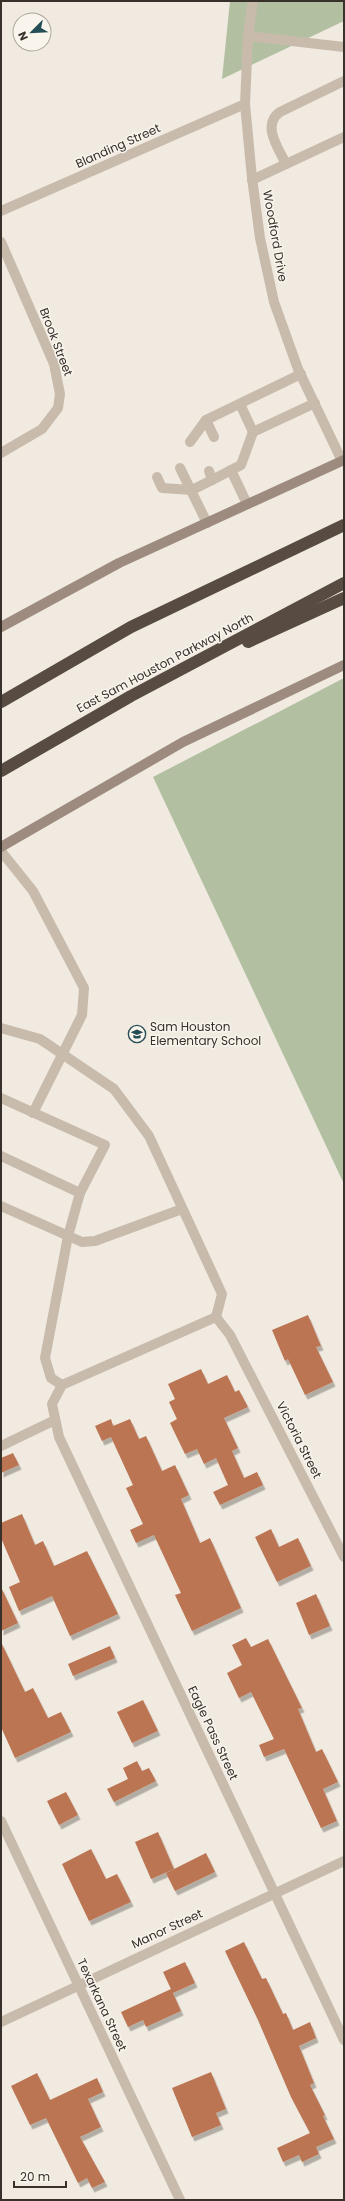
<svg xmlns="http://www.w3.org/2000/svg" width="345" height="2201" font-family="Poppins,sans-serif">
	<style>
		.green { fill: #b2bfa1 }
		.building { fill: #bb7553; filter: url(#shadow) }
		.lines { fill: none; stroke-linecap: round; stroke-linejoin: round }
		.service { stroke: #c8bbac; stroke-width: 10 }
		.minor { stroke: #c8bbac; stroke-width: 10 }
		.tertiary { stroke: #c8bbac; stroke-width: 10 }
		.secondary { stroke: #9c8b7e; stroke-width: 10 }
		.motorway { stroke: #574b42; stroke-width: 12 }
		.labels { text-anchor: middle; stroke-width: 3; stroke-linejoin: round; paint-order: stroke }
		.street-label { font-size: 12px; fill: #37302b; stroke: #f9f4ec }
		.poi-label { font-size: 12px; fill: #37302b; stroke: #f9f4ec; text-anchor: start }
	</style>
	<defs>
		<filter id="shadow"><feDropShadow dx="2.5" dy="4.5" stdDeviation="0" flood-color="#0004"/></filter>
	</defs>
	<rect width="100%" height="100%" fill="#f1eae0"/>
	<g class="green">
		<polygon points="230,1 344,1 344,21 222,79"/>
		<polygon points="344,678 344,1184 153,777"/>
	</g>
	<g class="building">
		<polygon points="308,1315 321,1346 316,1347 333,1382 305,1395 288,1359 285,1361 272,1330"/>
		<polygon points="201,1369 208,1384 227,1375 235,1392 239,1390 248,1407 224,1418 238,1448 232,1451 244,1478 257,1472 263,1485 220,1505 213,1492 228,1485 216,1458 204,1464 197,1449 185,1454 170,1423 177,1419 169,1402 175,1399 168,1384"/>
		<polygon points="111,1419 113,1426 130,1419 139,1439 146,1436 162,1471 175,1465 189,1495 181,1499 200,1543 210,1538 241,1608 192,1631 175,1595 181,1593 154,1535 136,1543 130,1530 143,1524 126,1488 133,1485 111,1437 102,1441 95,1426"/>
		<polygon points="13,1453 19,1465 1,1473 1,1458"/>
		<polygon points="22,1514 35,1545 43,1541 54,1566 87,1551 118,1614 70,1636 52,1596 19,1611 9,1587 20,1582 1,1538 1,1523"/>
		<polygon points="271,1529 279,1547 298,1538 311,1566 277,1582 255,1537"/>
		<polygon points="1,1587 18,1623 1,1631"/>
		<polygon points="316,1594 330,1626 309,1635 296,1603"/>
		<polygon points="246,1638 251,1647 268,1639 302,1708 298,1709 316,1752 322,1749 338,1782 323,1789 337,1821 321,1828 284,1749 264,1757 259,1745 274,1739 251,1692 239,1698 227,1673 242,1665 232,1645"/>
		<polygon points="1,1642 25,1692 33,1688 48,1718 61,1712 71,1732 15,1758 1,1727"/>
		<polygon points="110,1646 115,1658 73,1676 68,1664"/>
		<polygon points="143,1700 158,1731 132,1743 117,1712"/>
		<polygon points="137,1761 142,1771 149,1768 156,1781 114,1802 107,1789 128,1779 123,1768"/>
		<polygon points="66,1792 78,1815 59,1825 47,1801"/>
		<polygon points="158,1832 174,1869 151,1879 135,1842"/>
		<polygon points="91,1849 106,1879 117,1874 131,1902 89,1921 62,1864"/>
		<polygon points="206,1853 215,1872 175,1891 166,1873"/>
		<polygon points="244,1942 262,1979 266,1978 283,2014 286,2013 293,2030 310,2022 316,2038 299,2046 314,2083 310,2085 325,2115 323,2116 334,2139 316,2147 319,2154 302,2162 299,2155 283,2162 277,2148 310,2133 291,2097 258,2020 225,1951"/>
		<polygon points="185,1962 195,1983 173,1993 181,2011 146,2027 143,2020 128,2027 121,2012 171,1989 163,1972"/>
		<polygon points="211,2072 226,2109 216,2113 221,2125 192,2137 172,2088"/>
		<polygon points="37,2073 50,2100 97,2078 103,2092 88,2099 101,2127 80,2137 105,2182 92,2188 87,2178 78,2183 46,2118 30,2125 11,2086"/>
	</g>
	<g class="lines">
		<g class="service">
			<polyline points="248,36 344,47"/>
			<path d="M 286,164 C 279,149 261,125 280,112 L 344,81"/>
			<polyline points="252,180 344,137"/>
			<polyline points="240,404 253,432"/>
			<polyline points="206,420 214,437"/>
			<polyline points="190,442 206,420 301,374"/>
			<polyline points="180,468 207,523"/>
			<polyline points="231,470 247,504"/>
			<polyline points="157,477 162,488 192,490 212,480 209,471"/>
			<polyline points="212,480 241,465 253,432 315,403"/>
			<polyline points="1,851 33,891 84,988 82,1015 33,1113"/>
			<polyline points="1,1028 40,1039 114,1089 149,1136 222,1294 216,1317"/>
			<polyline points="1,1098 105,1145 80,1193 1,1156"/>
			<polyline points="1,1206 82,1242 95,1241 182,1209"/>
			<polyline points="62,1385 51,1378 45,1358 68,1236 80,1193"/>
			<polyline points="1,1446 55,1420"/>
		</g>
		<g class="minor">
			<polyline points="253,1 248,36 245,104 252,178 260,238 274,302 298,369 342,461"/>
			<polyline points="1,211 245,104"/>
			<polyline points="1,242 54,364 60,394 58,408 42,429 1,453"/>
			<polyline points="344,1557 230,1335 216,1317 62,1385 52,1404 59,1437 344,2040"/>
			<polyline points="1,1821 180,2200"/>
		</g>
		<polyline class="tertiary" points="1,2022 344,1861"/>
		<g class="secondary">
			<polyline points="1,627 119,563 344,460"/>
			<polyline points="1,847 183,742 344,665"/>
		</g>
		<g class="motorway">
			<polyline points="248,642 344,598"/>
			<polyline points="1,702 131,627 344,525"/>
			<polyline points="1,771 131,696 344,583"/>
		</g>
	</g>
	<defs>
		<symbol id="school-ring" viewBox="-11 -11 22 22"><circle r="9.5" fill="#f9f4ec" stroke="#234e55" stroke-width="1.5"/><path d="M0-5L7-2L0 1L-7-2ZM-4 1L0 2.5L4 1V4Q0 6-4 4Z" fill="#234e55"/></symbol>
	</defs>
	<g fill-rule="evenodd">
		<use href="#school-ring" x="127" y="1024" width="20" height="20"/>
	</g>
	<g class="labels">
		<g class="street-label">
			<text transform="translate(118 146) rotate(-24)" y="4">Blanding Street</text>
			<text transform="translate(275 236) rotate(80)" y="4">Woodford Drive</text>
			<text transform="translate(56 342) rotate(69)" y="4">Brook Street</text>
			<text transform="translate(165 663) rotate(-28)" y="4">East Sam Houston Parkway North</text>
			<text transform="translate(299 1440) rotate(63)" y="4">Victoria Street</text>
			<text transform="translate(213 1733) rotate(65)" y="4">Eagle Pass Street</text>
			<text transform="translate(167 1929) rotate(-25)" y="4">Manor Street</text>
			<text transform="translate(102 2005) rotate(65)" y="4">Texarkana Street</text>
		</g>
		<g class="poi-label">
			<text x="150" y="1031">Sam Houston<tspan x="150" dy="14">Elementary School</tspan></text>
		</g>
	</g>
	<rect width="345" height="2201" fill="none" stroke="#37302b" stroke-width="4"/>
	<g transform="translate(32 32) rotate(246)"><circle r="19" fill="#f9f4ec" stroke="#aba69f"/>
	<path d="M0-3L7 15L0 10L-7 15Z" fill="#234e55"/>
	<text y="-6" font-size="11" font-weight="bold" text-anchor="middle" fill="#37302b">N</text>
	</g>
	<path d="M14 2181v6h52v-6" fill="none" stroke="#37302b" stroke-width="2"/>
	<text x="20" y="2181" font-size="12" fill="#37302b" stroke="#f9f4ec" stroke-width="3" paint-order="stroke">20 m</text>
</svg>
